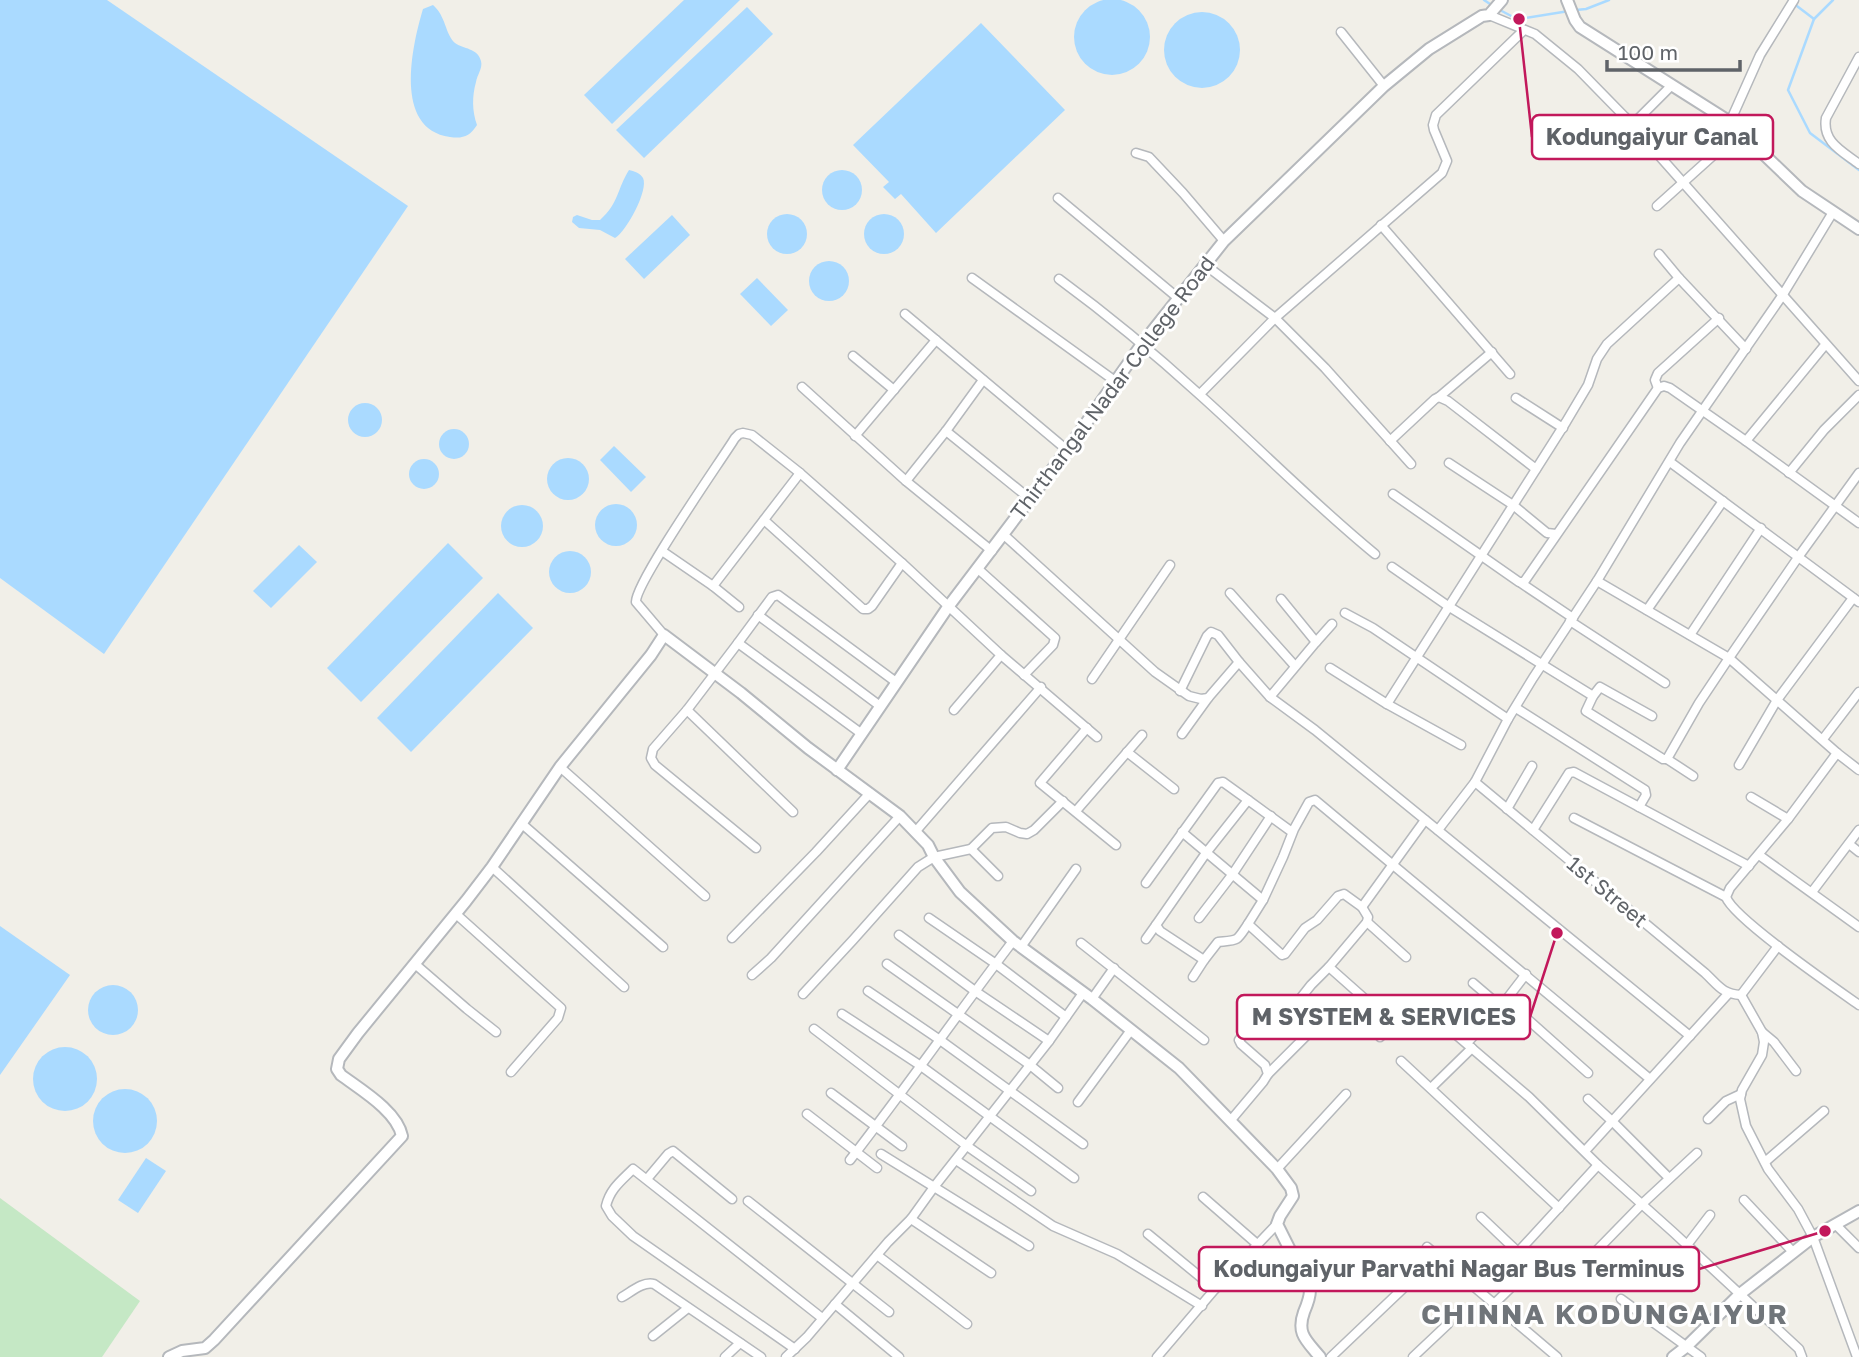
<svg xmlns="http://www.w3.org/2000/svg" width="1859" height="1357" font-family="'Golos Text',sans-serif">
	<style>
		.green { fill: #c5e8c5 }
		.water { fill: #aadaff }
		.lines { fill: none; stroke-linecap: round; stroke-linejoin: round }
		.stream { stroke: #aadaff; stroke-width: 2.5 }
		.minor-casing { stroke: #b5b8bc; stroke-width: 11 }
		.tertiary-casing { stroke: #b5b8bc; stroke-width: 14 }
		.minor { stroke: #fff; stroke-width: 8 }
		.tertiary { stroke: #fff; stroke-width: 10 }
		.labels { text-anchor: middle; stroke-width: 6; stroke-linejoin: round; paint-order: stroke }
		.street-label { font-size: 21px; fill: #5f6368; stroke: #fff }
		.district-label { font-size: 28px; font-weight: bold; letter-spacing: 2px; fill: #70757a; stroke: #fff }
		.leader { fill: none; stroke: #c2185b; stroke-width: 2.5 }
		.callout-dot { fill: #c2185b; stroke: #fff; stroke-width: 2.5 }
		.callout { fill: #fff; stroke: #c2185b; stroke-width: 2.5 }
		.callout-label { font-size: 23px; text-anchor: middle; font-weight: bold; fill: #5f6368 }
	</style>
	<rect width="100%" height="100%" fill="#f1efe8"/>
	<polygon class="green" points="0,1198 140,1301 102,1357 0,1357"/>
	<g class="water">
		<circle cx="1112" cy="37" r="38"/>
		<polygon points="0,0 107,0 408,206 104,654 0,578"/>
		<polygon points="684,0 740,0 612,124 584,95"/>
		<path d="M 433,5 C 446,16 445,34 455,43 C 463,49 478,48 481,61 C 483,68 477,75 476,82 C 472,96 472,111 477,125 C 470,136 463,139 450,137 C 393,129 412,46 423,9 Z"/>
		<polygon points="747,7 773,34 644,158 616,130"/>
		<circle cx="1202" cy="50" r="38"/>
		<polygon points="981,23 1065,110 936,233 901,194 895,199 883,187 889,182 853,145"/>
		<path d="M 629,170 C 634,171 640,173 643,178 C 649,190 626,232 615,238 L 600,230 L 579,228 L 572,222 L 573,217 L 577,215 L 592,220 L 600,220 C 619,203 617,189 629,170 Z"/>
		<circle cx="842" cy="190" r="20"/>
		<circle cx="884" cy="234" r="20"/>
		<circle cx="787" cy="234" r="20"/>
		<polygon points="672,215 690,235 644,279 625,259"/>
		<circle cx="829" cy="281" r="20"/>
		<polygon points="757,278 788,310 771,326 740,294"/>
		<circle cx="365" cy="420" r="17"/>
		<circle cx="454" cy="444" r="15"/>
		<polygon points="614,446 646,477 631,492 600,460"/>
		<circle cx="568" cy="479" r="21"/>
		<circle cx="424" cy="474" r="15"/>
		<circle cx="616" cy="525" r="21"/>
		<circle cx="522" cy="526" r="21"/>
		<polygon points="448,543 483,578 361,702 327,668"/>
		<polygon points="299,545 317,562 271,608 253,591"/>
		<circle cx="570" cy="572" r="21"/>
		<polygon points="498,593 533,628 411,752 377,718"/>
		<polygon points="0,926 70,975 0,1075"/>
		<circle cx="113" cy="1010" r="25"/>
		<circle cx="65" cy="1079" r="32"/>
		<circle cx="125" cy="1121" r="32"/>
		<polygon points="146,1158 166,1171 138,1213 118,1200"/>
	</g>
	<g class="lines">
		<g class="stream">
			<polyline points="1484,0 1493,6"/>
			<polyline points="1789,0 1814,19"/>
			<polyline points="1833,0 1814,19 1788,90 1810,133 1859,170"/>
			<polyline points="1498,9 1515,18 1519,19 1569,11"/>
			<polyline points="1576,10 1586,9 1609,0"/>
		</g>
		<defs>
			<g id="minor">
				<polyline points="1489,15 1535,34 1578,69 1624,116 1859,381"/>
				<polyline points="1341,32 1384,86"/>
				<path d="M 1859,57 L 1826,118 C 1822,142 1842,151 1859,164"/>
				<polyline points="1730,122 1760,55 1794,0"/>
				<polyline points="1632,125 1671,86"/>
				<polyline points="1136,153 1149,157 1183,193 1224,241"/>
				<polyline points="1058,198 1178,298"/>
				<polyline points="1657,206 1717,152"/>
				<polyline points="1381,225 1510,374"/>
				<polyline points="1659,254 1679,278"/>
				<polyline points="1204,264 1275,318 1325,368 1411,464"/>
				<polyline points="972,278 1115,381"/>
				<path d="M 1059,279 C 1108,315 1155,354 1200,395 C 1259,448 1314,504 1375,554"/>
				<polyline points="905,314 1067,450"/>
				<polyline points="853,356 894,390"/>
				<polyline points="802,387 906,481 992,551"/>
				<polyline points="1658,388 1655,380 1658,373 1719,318"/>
				<polyline points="1200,394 1275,318 1442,173 1447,161 1434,130 1433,125 1436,115 1524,30"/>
				<polyline points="1439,397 1492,352"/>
				<polyline points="1516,398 1563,428"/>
				<polyline points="946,431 1030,499"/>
				<polyline points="855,436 936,340"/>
				<polyline points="1390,441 1435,399 1439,397 1448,401 1536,469"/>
				<polyline points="1746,441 1825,345"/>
				<polyline points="1670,462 1859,602"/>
				<polyline points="1449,463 1513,505 1547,533 1556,534"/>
				<polyline points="1789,473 1824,430 1859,395"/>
				<polyline points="906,481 946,431 983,380"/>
				<polyline points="1393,494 1519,582 1524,582 1658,388 1664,386 1670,388 1746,441 1859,523"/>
				<polyline points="764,520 863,609 868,609 872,606 902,563"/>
				<polyline points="1004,535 1155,672 1189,696 1201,699 1208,698 1239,662 1270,697 1315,730 1690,1036"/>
				<polyline points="662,551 713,586 739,607"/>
				<polyline points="1392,567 1448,606 1593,696 1600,687 1652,716"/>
				<polyline points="977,568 1055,638 1053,645 1024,675"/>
				<polyline points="1597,581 1729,658 1837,753 1859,770"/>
				<polyline points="1521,583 1573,618"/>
				<polyline points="713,586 800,473"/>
				<polyline points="1230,593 1295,666"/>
				<polyline points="1647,610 1723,501"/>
				<polyline points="1345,613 1373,628 1508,719"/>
				<polyline points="758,615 880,706"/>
				<polyline points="1570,621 1665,683"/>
				<path d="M 664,635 L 636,602 C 635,583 720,462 735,438 L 739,434 L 743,433 L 752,435 L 800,473 L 902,563 L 1001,655 L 1097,737"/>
				<polyline points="1690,635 1761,528"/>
				<polyline points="1316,642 1332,624"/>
				<polyline points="738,643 772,597 778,595 896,682"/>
				<polyline points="1330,668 1387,704 1461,745"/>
				<polyline points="1092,679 1170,565"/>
				<polyline points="1180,691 1207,636 1211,632 1218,635 1239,662"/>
				<polyline points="1593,696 1586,711 1663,759 1667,759 1699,703 1729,658 1799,556 1859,473"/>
				<polyline points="1270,697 1316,642 1281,599"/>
				<polyline points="1387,704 1566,422 1588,385 1597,359 1607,344 1679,278 1746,349"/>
				<polyline points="1516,708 1645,790 1646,795 1639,807"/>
				<polyline points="687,710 793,812"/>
				<polyline points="954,710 1001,655"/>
				<polyline points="1087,728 1040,783 1116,845"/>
				<polyline points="1182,734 1208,698"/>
				<polyline points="1823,739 1859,692"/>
				<polyline points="1127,752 1174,789"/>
				<path d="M 1837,753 L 1788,819 L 1730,888 L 1726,897 C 1733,918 1835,988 1859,1005"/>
				<polyline points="1667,759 1693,776"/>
				<polyline points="1739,765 1777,700 1853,598"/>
				<polyline points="560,767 705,896"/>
				<path d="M 1475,782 L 1705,973 C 1718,985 1722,994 1741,995"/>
				<polyline points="1751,797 1788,819"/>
				<polyline points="1507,809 1532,766"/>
				<polyline points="1076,811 1142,735"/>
				<polyline points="1574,818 1726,897"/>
				<polyline points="521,823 663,947"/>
				<polyline points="1438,830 1475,782 1508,719 1533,678 1597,581 1680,443 1782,296 1833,212"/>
				<polyline points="1533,830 1569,773 1574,772 1749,866"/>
				<polyline points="916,831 1041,687"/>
				<polyline points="1182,832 1263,900"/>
				<polyline points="1849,844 1859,852"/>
				<polyline points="756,848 655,765 651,758 653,749 687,710 738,643 862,734"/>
				<polyline points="971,849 998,876"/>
				<polyline points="1759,855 1859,927"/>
				<polyline points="492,867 624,987"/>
				<polyline points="1146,883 1218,783 1223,782 1248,800"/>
				<polyline points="1812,892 1859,830"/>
				<polyline points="1362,907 1425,820"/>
				<polyline points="456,914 561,1008 558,1018 511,1072"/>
				<polyline points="929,918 996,964 1066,1017"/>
				<polyline points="1199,918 1232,875 1271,816"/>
				<polyline points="1367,922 1406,957"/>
				<path d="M 1248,924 C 1236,942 1239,940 1218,942 L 1204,960 L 1160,931 L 1156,925 L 1206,853 L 1248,800 L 1292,832"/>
				<polyline points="899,935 975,991 1049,1041"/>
				<polyline points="732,938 816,852 870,793"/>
				<polyline points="1146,939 1156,925"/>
				<polyline points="1081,943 1204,1040"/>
				<polyline points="1021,947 1076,869"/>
				<polyline points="415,964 467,1009 496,1032"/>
				<polyline points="887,964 1030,1065 1058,1088"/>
				<polyline points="752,975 771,958 900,816"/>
				<polyline points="1193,977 1204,960"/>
				<polyline points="1473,983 1500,1006"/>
				<polyline points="868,991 940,1040 1083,1144"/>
				<polyline points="803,994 853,940 918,867 934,857 971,849 992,828 1006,827 1020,833 1027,834 1034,830 1063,801"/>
				<polyline points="1741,995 1762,1032 1764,1042 1762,1055 1742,1090 1740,1099 1746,1126 1768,1169 1798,1209 1813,1237 1857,1357"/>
				<polyline points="1741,995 1778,946"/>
				<polyline points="1092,999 1114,968"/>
				<polyline points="1506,1000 1588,1073"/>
				<polyline points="842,1014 921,1066 1074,1178"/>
				<polyline points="1433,1015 1529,1097 1598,1165 1673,1232 1799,1349 1802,1357"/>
				<polyline points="814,1029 967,1146 1031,1191"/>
				<polyline points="1762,1032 1774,1042 1796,1071"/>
				<polyline points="1380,1037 1392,1025 1391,1022 1329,967 1367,922 1368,917 1362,907 1344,894 1338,896 1317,920 1305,928 1285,954 1282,955 1248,924 1263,900 1283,857 1294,829 1309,802 1315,800 1650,1079"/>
				<polyline points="1467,1043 1506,1000 1526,974"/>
				<polyline points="1401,1061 1559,1208"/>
				<polyline points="1268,1074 1316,1026 1316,1022 1296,1004 1311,985 1329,967"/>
				<polyline points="1431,1088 1472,1048"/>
				<polyline points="831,1093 902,1146"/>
				<polyline points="1588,1099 1612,1121 1669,1178"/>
				<polyline points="1078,1102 1131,1030"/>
				<polyline points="807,1114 877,1168"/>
				<polyline points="1708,1119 1726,1101 1741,1094"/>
				<polyline points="1231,1120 1263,1082 1268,1074 1265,1065 1241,1044 1239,1040 1253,1023"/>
				<polyline points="1585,1151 1728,994"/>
				<polyline points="881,1154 1029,1246"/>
				<path d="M 850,1160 C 906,1088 958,1013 1013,941"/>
				<polyline points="956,1160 1053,1226 1117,1254 1202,1306"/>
				<polyline points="1765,1162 1824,1111"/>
				<polyline points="1277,1169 1346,1094"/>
				<polyline points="647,1179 668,1154 673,1151 732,1199"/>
				<polyline points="1203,1197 1257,1244"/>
				<polyline points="1744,1200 1793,1252"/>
				<polyline points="748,1201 889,1312"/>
				<path d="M 1481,1217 C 1503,1237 1538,1275 1564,1284 L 1642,1204 L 1697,1153"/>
				<polyline points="911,1219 991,1273"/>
				<polyline points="1836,1225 1859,1248"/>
				<polyline points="1148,1234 1215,1289"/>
				<polyline points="1687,1245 1710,1215"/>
				<polyline points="1427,1247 1557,1357"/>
				<polyline points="1519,1251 1598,1165"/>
				<polyline points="877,1255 967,1324"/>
				<path d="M 622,1297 C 631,1292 643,1281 654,1284 L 761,1357"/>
				<polyline points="1621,1299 1701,1357"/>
				<polyline points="835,1304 899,1357"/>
				<polyline points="1494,1304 1534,1265"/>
				<polyline points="653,1336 688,1308"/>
				<path d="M 795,1349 L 633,1236 L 612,1216 L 606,1206 C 610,1189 621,1181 633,1169 L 822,1318"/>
				<polyline points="725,1357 740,1343"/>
				<polyline points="786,1357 807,1337 888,1242 911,1219 934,1187 1049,1041 1083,993"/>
				<polyline points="1157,1357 1215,1289 1277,1224"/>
				<polyline points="1331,1357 1413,1279"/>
				<polyline points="1413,1357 1448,1324"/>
			</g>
			<g id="tertiary">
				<polyline points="1567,0 1575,20 1580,27 1730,122 1802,191 1859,229"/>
				<polyline points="837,770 948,607 1067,450 1142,344 1224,241 1384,86 1429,49 1482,16 1489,15 1502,0"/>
				<path d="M 169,1357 L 182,1351 L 205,1348 L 214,1340 L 402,1136 C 397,1111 361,1090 341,1075 L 337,1069 L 339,1059 L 358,1033 L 466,901 L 492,867 L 560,767 L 651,655 L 664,635 L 741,693 L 808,748 L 900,816 L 928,845 L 934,857 L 960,892 L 1013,941 L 1092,999 L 1179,1068 L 1277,1169 L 1291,1188 L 1293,1196 L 1280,1216 L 1277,1224 L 1310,1290 C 1310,1298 1307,1305 1304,1312 C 1296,1334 1307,1341 1320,1357"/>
				<polyline points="1673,1357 1686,1347 1740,1294 1813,1237 1859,1211"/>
			</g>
		</defs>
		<use href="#minor" class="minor-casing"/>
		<use href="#tertiary" class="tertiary-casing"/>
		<use href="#minor" class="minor"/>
		<use href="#tertiary" class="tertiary"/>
	</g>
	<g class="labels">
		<g class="street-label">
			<text transform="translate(1113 388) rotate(-53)" y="7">Thirthangal Nadar College Road</text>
			<text transform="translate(1607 892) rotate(40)" y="7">1st Street</text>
		</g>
		<g class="district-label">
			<text x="1605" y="1324">CHINNA KODUNGAIYUR</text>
		</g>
	</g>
	<path class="leader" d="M1519 19L1532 137M1557 933L1530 1017M1825 1231L1699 1269"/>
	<g class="callout-dot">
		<circle cx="1519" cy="19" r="7"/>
		<circle cx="1557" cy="933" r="7"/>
		<circle cx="1825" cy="1231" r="7"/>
	</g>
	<g class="callout">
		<rect x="1532" y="115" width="241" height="44" rx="7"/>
		<rect x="1237" y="995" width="293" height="44" rx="7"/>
		<rect x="1199" y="1247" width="500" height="44" rx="7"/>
	</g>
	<g class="callout-label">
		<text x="1652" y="145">Kodungaiyur Canal</text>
		<text x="1384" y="1025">M SYSTEM &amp; SERVICES</text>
		<text x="1449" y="1277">Kodungaiyur Parvathi Nagar Bus Terminus</text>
	</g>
	<path d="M1607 60v10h133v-10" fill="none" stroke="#5f6368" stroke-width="3.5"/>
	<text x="1618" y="60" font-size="21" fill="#5f6368" stroke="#ffffff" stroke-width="5" paint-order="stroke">100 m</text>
</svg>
